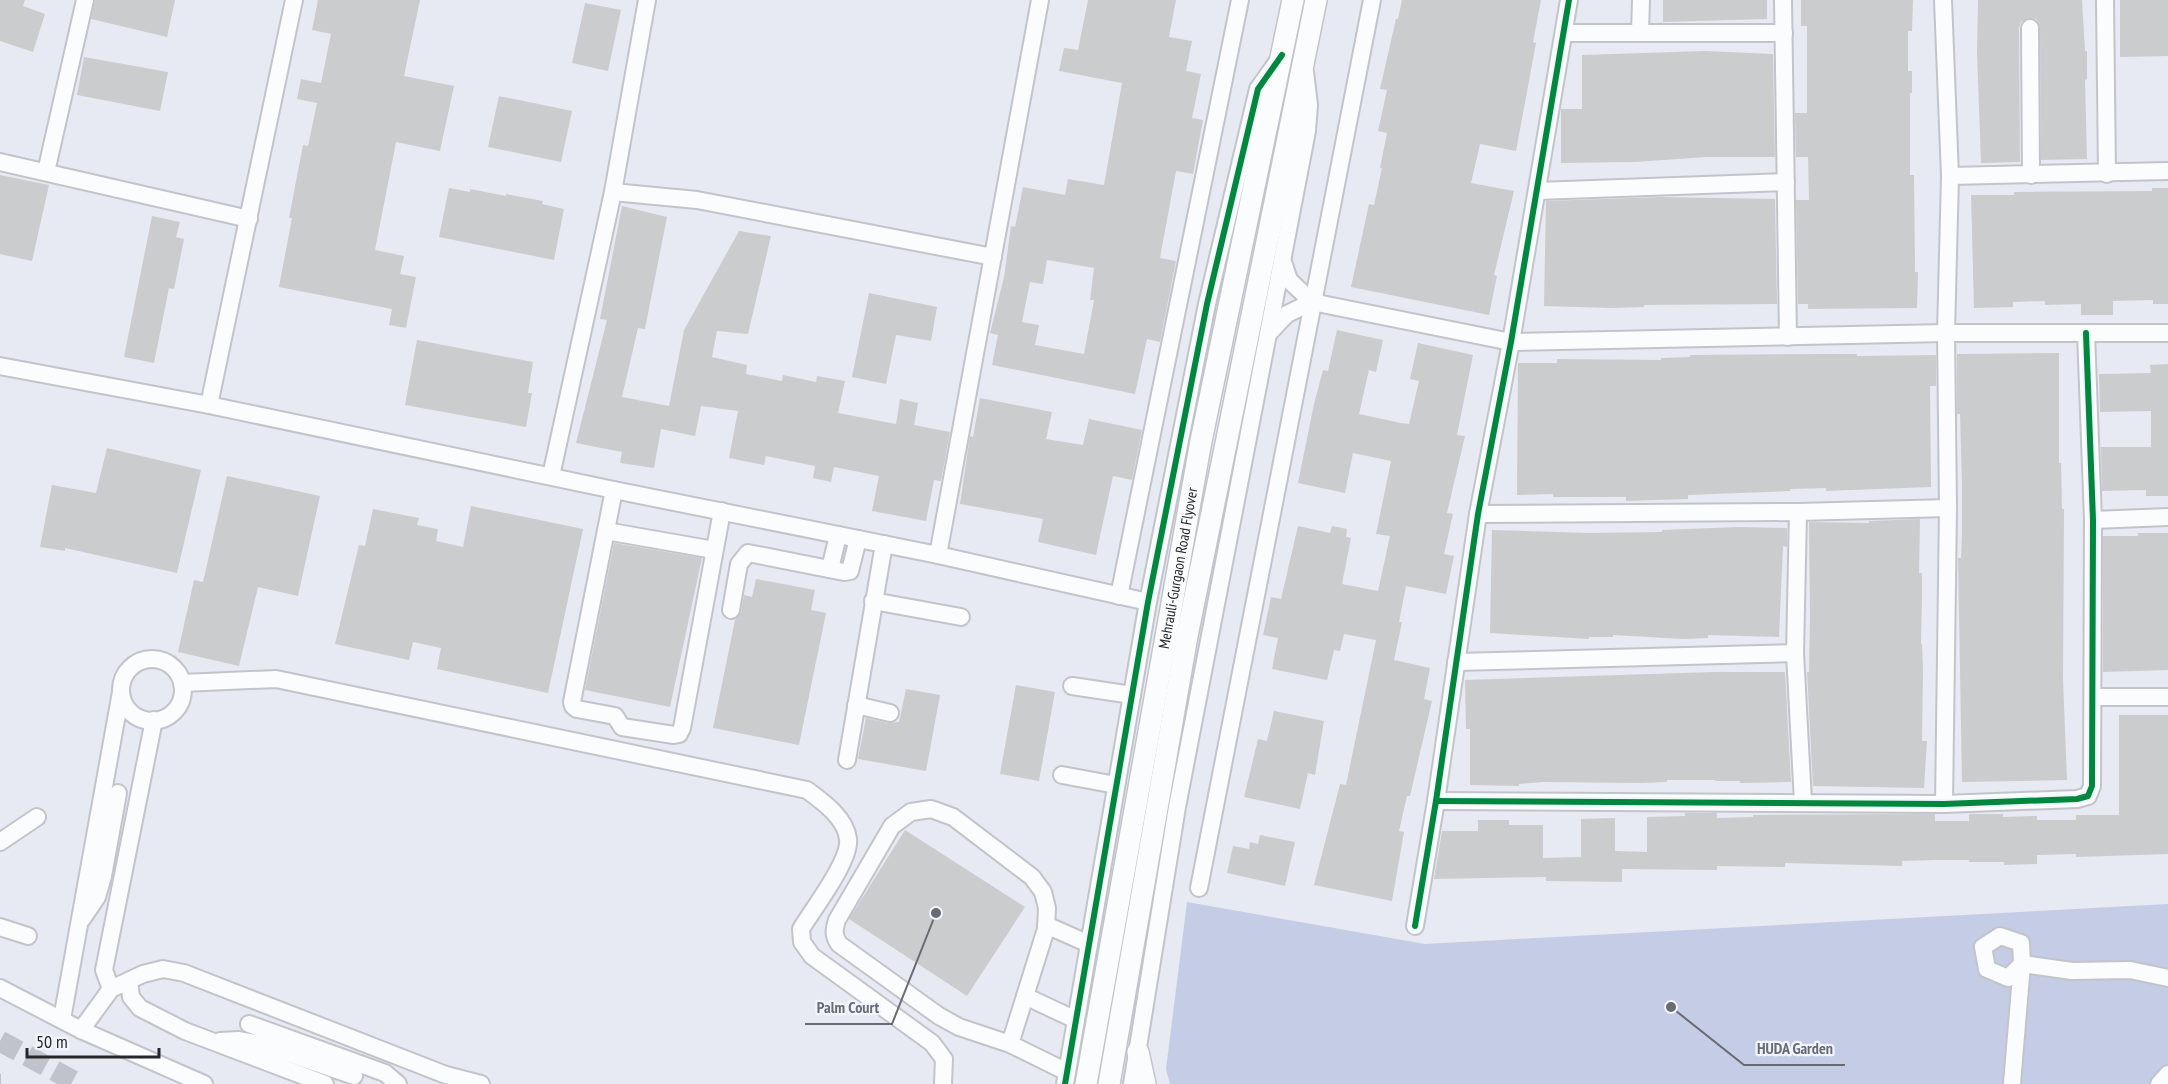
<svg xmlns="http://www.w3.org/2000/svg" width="2168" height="1084" font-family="'PT Sans Narrow',sans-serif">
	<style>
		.green { fill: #c4cce6 }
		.building { fill: #cbcccd; fill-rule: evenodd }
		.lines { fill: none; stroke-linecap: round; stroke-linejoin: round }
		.major-tunnel { stroke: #c0c3cb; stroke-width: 21; stroke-dasharray: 21 10; stroke-linecap: butt }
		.minor-casing { stroke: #c2c4cb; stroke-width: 20 }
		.major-casing { stroke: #c2c4cb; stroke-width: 24 }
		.minor { stroke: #fbfcfd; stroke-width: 16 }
		.major { stroke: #fbfcfd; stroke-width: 21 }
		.cycleway-casing { stroke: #f1f5ff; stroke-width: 10 }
		.cycleway { stroke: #00873e; stroke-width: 6 }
		.labels { text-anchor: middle; stroke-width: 4.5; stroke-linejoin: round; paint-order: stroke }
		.street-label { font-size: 15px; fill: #25262c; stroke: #f1f5ff }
		.leader { fill: none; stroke: #696b72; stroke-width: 2 }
		.callout-dot { fill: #696b72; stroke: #f1f5ff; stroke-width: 2 }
		.callout-label { font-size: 16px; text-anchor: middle; font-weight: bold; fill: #696b72; stroke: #f1f5ff; stroke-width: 4.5; stroke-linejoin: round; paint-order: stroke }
	</style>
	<rect width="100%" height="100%" fill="#e7eaf3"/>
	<polygon class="green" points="1187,902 1425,944 2168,904 2168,1084 1170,1084 1166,1069"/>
	<g class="building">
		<polygon points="0,0 25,0 23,6 45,14 33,52 0,41"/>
		<polygon points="95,0 175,0 167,37 91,19"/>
		<polygon points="318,0 420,0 404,76 454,86 440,151 396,142 375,250 404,256 400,274 416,277 406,328 389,325 392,309 279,287 292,218 289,218 303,145 308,146 317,103 297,99 301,79 321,83 331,34 312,30"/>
		<path d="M 1088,0 L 1176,0 L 1169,37 L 1192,41 L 1186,71 L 1201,74 L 1192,118 L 1203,120 L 1193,174 L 1176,171 L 1160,258 L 1176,261 L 1160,342 L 1147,339 L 1135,394 L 992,365 L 998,335 L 990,333 L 1004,277 L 1011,226 L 1015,227 L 1023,187 L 1065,195 L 1068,179 L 1104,185 L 1122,83 L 1059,71 L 1064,48 L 1078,50 ZM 1047,260 L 1094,268 L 1090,300 L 1094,300 L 1084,354 L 1035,345 L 1039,325 L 1022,322 L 1030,282 L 1043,284 Z"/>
		<polygon points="1402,0 1541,0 1533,42 1536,43 1516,151 1480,144 1471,183 1514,191 1494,275 1497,276 1489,315 1351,287 1369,204 1374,205 1382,168 1380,168 1387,133 1378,131 1387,90 1380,89 1396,19 1398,19"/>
		<polygon points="1663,0 1767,0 1767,19 1663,22"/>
		<polygon points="1801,0 1913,0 1912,31 1908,31 1908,71 1912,71 1912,93 1910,93 1910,175 1914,175 1915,272 1918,272 1917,308 1808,309 1808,304 1798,304 1796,200 1809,200 1808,157 1796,157 1795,113 1807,113 1807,26 1801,26"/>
		<polygon points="1978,0 2082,0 2085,51 2087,51 2087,79 2085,80 2087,159 2041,160 2040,28 2036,19 2029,18 2021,22 2019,28 2020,162 1981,163 1977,53"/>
		<polygon points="2120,0 2168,0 2168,56 2120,57"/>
		<polygon points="585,3 621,10 608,71 572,63"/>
		<polygon points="1705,51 1773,54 1775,157 1707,157 1635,162 1561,163 1561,109 1582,109 1582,55"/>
		<polygon points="84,57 168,72 160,111 77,95"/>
		<polygon points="499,96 572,111 561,162 488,147"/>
		<polygon points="0,175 49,185 32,261 0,254"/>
		<polygon points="449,188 470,192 470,189 506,196 506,194 543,201 542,204 564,209 554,260 439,237"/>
		<polygon points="2152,188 2168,188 2168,304 2153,304 2153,300 2113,301 2113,315 2081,315 2081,304 2045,305 2045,301 2013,302 2013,307 1974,308 1971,195 2014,195 2014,192 2152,191"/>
		<polygon points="1661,197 1775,199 1777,304 1644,305 1644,307 1611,308 1544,306 1546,201"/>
		<polygon points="622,206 667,217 645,329 638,328 622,397 669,406 684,330 739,231 771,236 748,334 717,331 712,357 747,365 746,374 782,381 783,375 816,382 817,376 845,381 838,413 896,424 900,399 918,403 914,425 950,432 941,481 934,480 926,521 872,511 879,476 834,467 831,482 813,478 815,466 766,456 764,465 729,458 738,411 701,406 695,436 661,429 654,468 620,463 622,452 576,443 607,320 600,319"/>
		<polygon points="152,216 180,222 176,237 184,239 174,289 169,288 154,363 124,357"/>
		<polygon points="869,293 937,307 931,341 896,335 886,384 852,377"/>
		<polygon points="1337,330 1383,340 1376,372 1369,370 1359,414 1401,423 1409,424 1419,381 1410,379 1418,343 1473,355 1457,435 1465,436 1447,513 1453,514 1444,554 1454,556 1446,594 1406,586 1399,622 1402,622 1394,660 1430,668 1424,699 1432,701 1410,796 1407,796 1399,831 1404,832 1392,901 1314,885 1340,784 1346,785 1376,640 1344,634 1340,651 1334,650 1327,680 1272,669 1278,638 1263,635 1271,597 1281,599 1298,526 1330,533 1332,526 1347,529 1346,537 1351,538 1342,584 1378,591 1390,536 1376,534 1391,461 1353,453 1345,493 1298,483 1314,404 1323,370 1328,371"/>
		<polygon points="417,340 533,362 528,393 532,393 526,427 405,405"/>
		<polygon points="2059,353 2059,463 2061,463 2062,509 2064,509 2063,679 2067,780 1962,782 1958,558 1961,558 1962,535 1962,485 1960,414 1957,414 1957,354"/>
		<polygon points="1824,354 1857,354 1857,356 1936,355 1936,386 1930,386 1931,487 1826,491 1826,488 1790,489 1790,491 1688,495 1688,499 1656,500 1626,501 1626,497 1553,497 1553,494 1517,495 1518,363 1557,363 1557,359 1661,360 1661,358 1690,357 1690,355"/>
		<polygon points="2168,364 2168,496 2146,496 2146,490 2102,491 2101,447 2151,447 2151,411 2100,412 2099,374 2151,373 2150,365"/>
		<polygon points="980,398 1052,412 1046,439 1083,445 1089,419 1142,430 1132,480 1113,476 1096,555 1038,542 1043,519 960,504 970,436 973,437"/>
		<polygon points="107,448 201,470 177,573 65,548 65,551 40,547 52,485 96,493"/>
		<polygon points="227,476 320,496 298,596 258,587 239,666 178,652 194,580 203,582"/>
		<polygon points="471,506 583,529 548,693 437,669 441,648 413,642 409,660 335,644 359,545 365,546 373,509 419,518 417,525 438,529 436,541 463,547"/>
		<polygon points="1920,519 1919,573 1922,573 1922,599 1921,644 1922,644 1923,668 1922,741 1927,741 1924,788 1813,786 1807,672 1809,672 1810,618 1809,522 1869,523 1869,521"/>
		<polygon points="1738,527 1787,528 1787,547 1783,546 1779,637 1708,635 1708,638 1684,639 1613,635 1613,637 1589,637 1589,639 1490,633 1492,530 1589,533 1662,532 1662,530"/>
		<polygon points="2138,533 2168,533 2168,670 2103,672 2103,536 2138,536"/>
		<polygon points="614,543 702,558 670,707 585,690"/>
		<polygon points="756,579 815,590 811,610 826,613 799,745 713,728 735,620 741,612 744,595 752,597"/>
		<polygon points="1714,672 1785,672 1791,782 1740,783 1740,781 1715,781 1715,780 1667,780 1667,782 1641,783 1544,782 1519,784 1519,786 1470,785 1470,729 1466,729 1465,680"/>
		<polygon points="1016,685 1055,692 1039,781 1000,774"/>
		<polygon points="906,689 940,695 926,771 858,759 866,718 888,723 899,722"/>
		<polygon points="1274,711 1324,721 1315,775 1308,773 1300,809 1244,797 1258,739 1267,741"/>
		<polygon points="2119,715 2168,715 2168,854 2076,857 2076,854 2037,855 2037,864 2004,865 2004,862 1969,862 1969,860 1935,860 1902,861 1902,866 1785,863 1785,867 1717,866 1717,870 1622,869 1622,882 1546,881 1546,877 1434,879 1442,831 1478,831 1478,820 1509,820 1509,825 1543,825 1543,858 1581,857 1581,819 1615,818 1615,851 1647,852 1647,817 1685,816 1685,813 1717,813 1717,818 1753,817 1753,815 1935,814 1935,821 1969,821 1969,814 2003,814 2003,817 2037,816 2037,820 2076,820 2076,815 2119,815"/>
		<polygon points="905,830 1025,907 967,996 849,919"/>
		<polygon points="1260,835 1295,842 1285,886 1227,873 1233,846 1249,849 1250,842 1258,844"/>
	</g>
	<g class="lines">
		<g class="major-tunnel">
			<polyline points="0,1041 79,1084"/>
			<polyline points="0,1084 1,1084"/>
		</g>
		<defs>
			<g id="minor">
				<polyline points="1783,0 1788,337"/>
				<polyline points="1943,0 1950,176 1946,333 1948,508 1944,804"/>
				<polyline points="2105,0 2107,174"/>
				<polyline points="2030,28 2031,175"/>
				<polyline points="1564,33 1784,33"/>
				<polyline points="1640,33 1641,0"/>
				<polyline points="0,162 249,219"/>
				<polyline points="46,172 85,0"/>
				<polyline points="1950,176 2168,171"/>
				<polyline points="1537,191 1786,182"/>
				<polyline points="613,192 697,200 993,257"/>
				<polyline points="1283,262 1289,280 1312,302 1511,342 1946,333 2168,333"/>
				<polyline points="1270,332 1287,314 1312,302"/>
				<polyline points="0,366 209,405 614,490 938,555 1148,602"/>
				<polyline points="209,405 294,0"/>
				<polyline points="551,476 613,192 647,0"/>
				<polyline points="614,490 572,702 573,706 577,709 615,716 622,727 674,735 679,734 682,728 722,511"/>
				<polyline points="1798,512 1795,653 1803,802"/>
				<polyline points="1478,514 1798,512 1948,508"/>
				<polyline points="2093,520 2168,517"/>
				<polyline points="606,531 714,550"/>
				<polyline points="938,555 1040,0"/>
				<polyline points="830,569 838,535"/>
				<polyline points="1119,596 1240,0"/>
				<polyline points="873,601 961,617"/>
				<polyline points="731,610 739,564 748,553 844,572 850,571 858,539"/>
				<circle cx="152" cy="690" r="31"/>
				<polyline points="1456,662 1795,653"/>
				<path d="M 182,683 L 276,679 L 807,790 C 822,801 846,818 848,839 C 851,860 813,909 801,929 L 802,942 L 812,956 L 932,1043 L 944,1059 L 943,1084"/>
				<polyline points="1072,686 1132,695"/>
				<polyline points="2093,697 2168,697"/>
				<polyline points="856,705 890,713"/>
				<polyline points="847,760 884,544"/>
				<polyline points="1062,775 1116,785"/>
				<polyline points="1436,801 1944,804 2077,799 2088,796 2092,786 2093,520 2086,333"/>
				<polyline points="0,842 37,817"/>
				<polyline points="1199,888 1372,0"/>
				<polyline points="82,919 97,897 103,876 118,793"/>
				<polyline points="1046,925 1089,944"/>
				<polyline points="1415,926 1436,801 1478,514 1511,342 1569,0"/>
				<polyline points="0,927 28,936"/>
				<polyline points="2022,964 2072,971 2130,970 2168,978"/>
				<polyline points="129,981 131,997 140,1008 185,1031 325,1084"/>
				<polyline points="0,988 81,1030 204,1084"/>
				<polyline points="111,989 104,970 154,720"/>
				<polyline points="1025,996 1076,1020"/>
				<polyline points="62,1019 121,692"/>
				<polyline points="249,1024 385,1073 398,1084"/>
				<polyline points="81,1030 111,989 143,974 163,969 184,973 446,1075 481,1084"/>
				<polyline points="220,1041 239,1040 261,1044 354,1076"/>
				<path d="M 1010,1044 L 1046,929 L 1047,908 L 1043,892 L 1032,877 L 953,817 L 931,809 L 911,812 L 892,826 L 837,920 C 834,930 833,935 839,944 L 939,1016 L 959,1027 L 1010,1044 L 1067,1072"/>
				<polyline points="1065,1084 1148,602 1207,304 1258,89 1280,58"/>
				<polyline points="1132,1084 1177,807 1307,131 1309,105 1305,72"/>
				<polyline points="2012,1084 2022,964 2021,943 2000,936 1983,947 1987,969 2008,978 2022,964"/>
				<polyline points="2159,1084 2168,1074"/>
			</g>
			<g id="major">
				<polyline points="1138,1052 1145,1084"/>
				<path id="s1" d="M 1086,1084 L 1201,441 L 1293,0"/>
				<polyline points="1109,1084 1187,636 1316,0"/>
			</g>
		</defs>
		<use href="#minor" class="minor-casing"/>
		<use href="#major" class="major-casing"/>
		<use href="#minor" class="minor"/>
		<use href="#major" class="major"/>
		<defs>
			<g id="cycleway">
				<polyline points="1436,801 1944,804 2077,799 2088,796 2092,786 2093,520 2086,333"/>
				<polyline points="1415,926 1436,801 1478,514 1511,342 1569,0"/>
				<polyline points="1065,1084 1148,602 1207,304 1258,89 1282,55"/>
			</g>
		</defs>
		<use href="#cycleway" class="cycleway-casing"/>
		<use href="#cycleway" class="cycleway"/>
	</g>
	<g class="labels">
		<g class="street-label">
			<text dy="5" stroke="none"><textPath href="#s1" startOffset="524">Mehrauli-Gurgaon Road Flyover</textPath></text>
		</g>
	</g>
	<path class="leader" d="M936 913L892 1024H805M1671 1007L1744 1065H1845"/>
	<g class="callout-dot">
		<circle cx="936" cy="913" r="6"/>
		<circle cx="1671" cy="1007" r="6"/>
	</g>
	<g class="callout-label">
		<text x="848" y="1013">Palm Court</text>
		<text x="1795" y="1054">HUDA Garden</text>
	</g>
	<path d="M27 1048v9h132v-9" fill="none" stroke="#25262c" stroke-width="3"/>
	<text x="36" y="1048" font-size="18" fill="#25262c" stroke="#f1f5ff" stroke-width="4.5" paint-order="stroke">50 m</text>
</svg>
